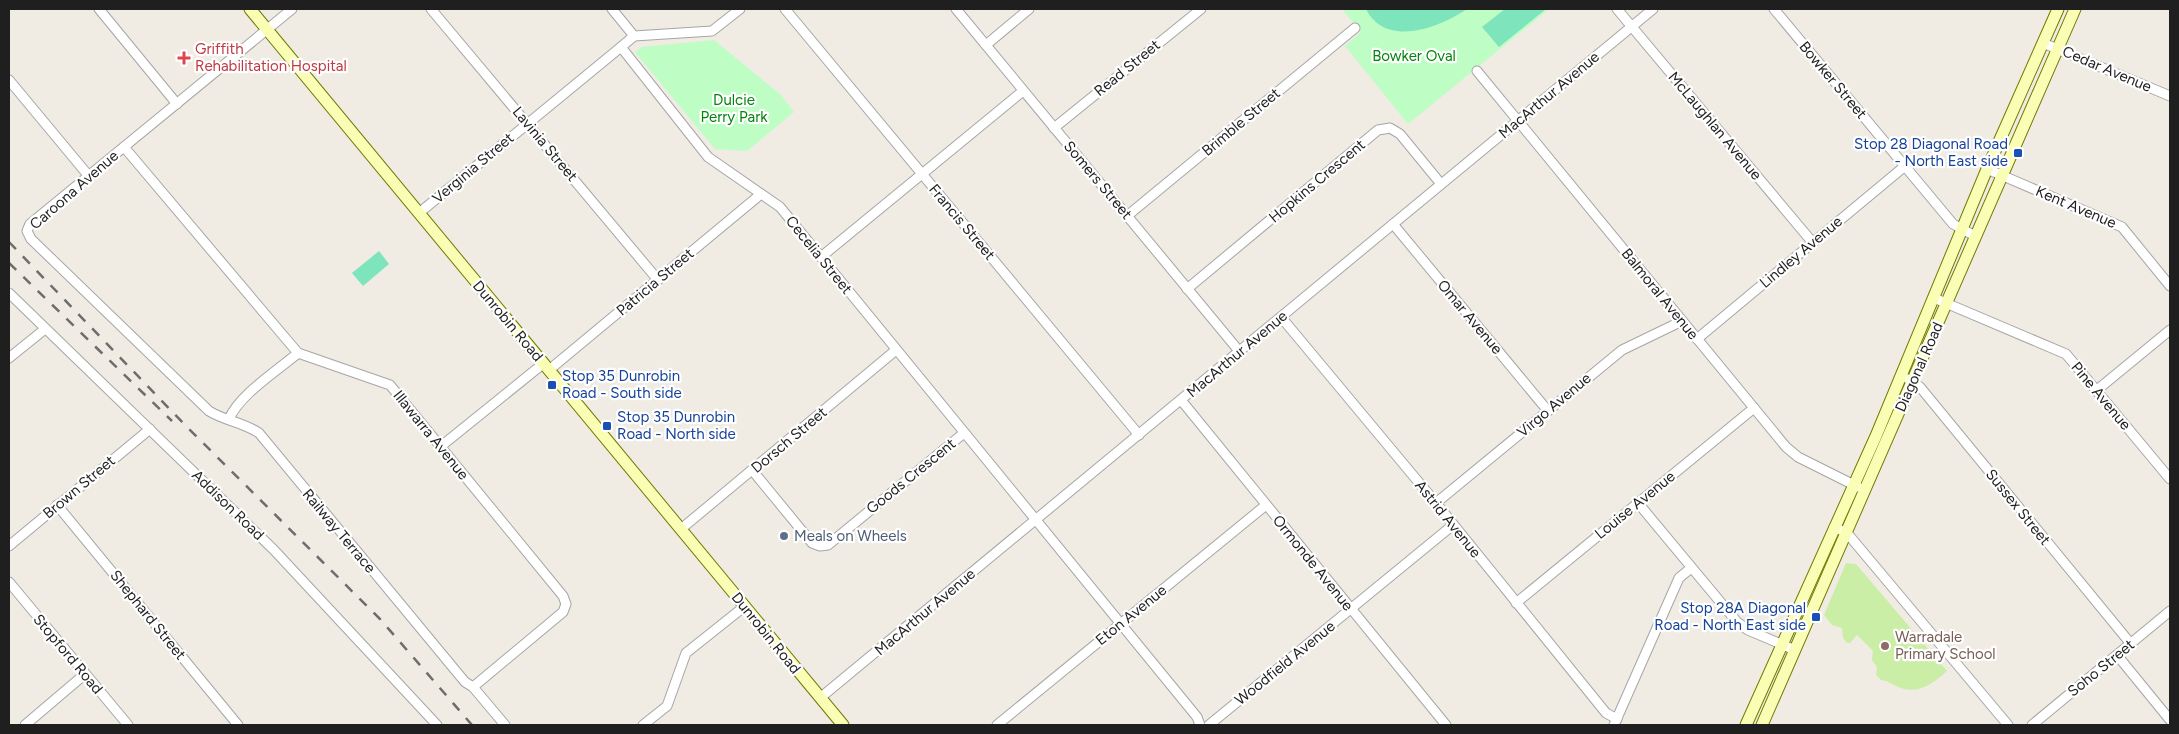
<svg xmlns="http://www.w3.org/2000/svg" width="2179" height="734" font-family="Figtree,sans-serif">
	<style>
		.grass { fill: #caeea6 }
		.park { fill: #befdc3 }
		.pitch { fill: #7de4bc }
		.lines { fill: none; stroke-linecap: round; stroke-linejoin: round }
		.street-casing { stroke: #a6a6a6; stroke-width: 11 }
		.secondary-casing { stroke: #6e7b00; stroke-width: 13 }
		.street { stroke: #fff; stroke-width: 9 }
		.secondary { stroke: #fafeb4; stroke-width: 11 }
		.rail { stroke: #6d6d6d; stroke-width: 2.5; stroke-dasharray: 10 10; stroke-linecap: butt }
		.health-dot { fill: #e0444e; stroke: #fff; stroke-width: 2 }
		.transit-dot { fill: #1a4fb4; stroke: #fff; stroke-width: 2 }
		.service-dot { fill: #5c6f8a; stroke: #fff; stroke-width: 2 }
		.education-dot { fill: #8d6e63; stroke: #fff; stroke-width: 2 }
		.labels { text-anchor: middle; stroke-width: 4.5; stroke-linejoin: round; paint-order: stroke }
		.health-label { font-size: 15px; fill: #be3a42; stroke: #fff; text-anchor: start }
		.park-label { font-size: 15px; fill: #04850e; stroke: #fff }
		.street-label { font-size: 15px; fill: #1f1f1f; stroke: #fff }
		.transit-label { font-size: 15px; fill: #164399; stroke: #fff; text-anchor: end }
		.service-label { font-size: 15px; fill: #4e5e75; stroke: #fff; text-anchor: start }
		.education-label { font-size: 15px; fill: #785e54; stroke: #fff; text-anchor: start }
	</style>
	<rect width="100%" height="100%" fill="#f0ece4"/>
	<path class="grass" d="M 1846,563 L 1856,564 L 1947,671 C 1931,685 1917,696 1896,686 C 1891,684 1887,680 1881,680 L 1876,675 L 1877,667 L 1872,660 L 1873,651 L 1857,635 L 1850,643 L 1847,643 L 1843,638 L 1842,628 L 1832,625 L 1824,615 Z"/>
	<g class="park">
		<polygon points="1342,9 1549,9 1408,124 1345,46 1361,32"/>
		<polygon points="714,40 781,95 794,112 747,151 715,149 635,52 642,47"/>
	</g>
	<g class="pitch">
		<path d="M 1366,9 L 1467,9 C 1440,27 1386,49 1366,9 Z"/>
		<polygon points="1505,9 1546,9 1499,47 1482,27"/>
		<polygon points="379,251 389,264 363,286 352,273"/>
	</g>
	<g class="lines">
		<defs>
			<g id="street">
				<polyline points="99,9 177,104"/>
				<path d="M 292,9 L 30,224 L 27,231 L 31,239 L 209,411 C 225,421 243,422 259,433 L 465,682 L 473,687 L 505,725"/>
				<polyline points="431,9 658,280"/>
				<polyline points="612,9 634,36 621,47 708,157 780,207 1197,717 1200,725"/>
				<polyline points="785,9 1139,435"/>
				<polyline points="956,9 1239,351"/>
				<polyline points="1617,9 1813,243"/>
				<polyline points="1774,9 1953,224 1975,236"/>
				<polyline points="634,36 712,31 740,9"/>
				<polyline points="2043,43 2170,96"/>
				<polyline points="986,45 1029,9"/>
				<polyline points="1477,71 1786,447 1798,457 1858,487"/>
				<polyline points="9,80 88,175"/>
				<polyline points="1054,128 1201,9"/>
				<polyline points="124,147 298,353 390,385 563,596 566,604 563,612 473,687"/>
				<polyline points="1987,169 2122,227 2170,286"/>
				<polyline points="419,213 621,47"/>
				<polyline points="1127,216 1355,28"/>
				<polyline points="1393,224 1548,411"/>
				<polyline points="821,257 1023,91"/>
				<polyline points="1187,289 1378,130 1390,128 1400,134 1441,184"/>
				<polyline points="9,293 274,550 437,725"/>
				<polyline points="1934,298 2066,354 2170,479"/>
				<polyline points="1281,317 1436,503 1606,713 1617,719"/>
				<polyline points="1697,339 1905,166"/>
				<polyline points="9,358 45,329"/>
				<polyline points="549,370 761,194"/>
				<polyline points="1908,379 1920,387 2131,644"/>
				<polyline points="2097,390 2170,330"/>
				<polyline points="1181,400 1446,725"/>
				<path d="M 229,419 C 240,394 277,371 298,353"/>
				<polyline points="440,447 544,363"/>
				<polyline points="752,470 812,543 820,546 828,545 964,433"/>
				<polyline points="1436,503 1622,350 1682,321"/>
				<polyline points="1638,503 1737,622 1748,630 1795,650"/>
				<polyline points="57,505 238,725"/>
				<polyline points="1834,527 1847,533 2008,725"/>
				<polyline points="681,529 896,350"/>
				<polyline points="9,546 150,429"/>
				<polyline points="9,582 128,725"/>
				<polyline points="1516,603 1754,408"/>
				<polyline points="2117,655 2170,720"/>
				<polyline points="820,698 1653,9"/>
				<polyline points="25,725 85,674"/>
				<polyline points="643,725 667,706 686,653 745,606"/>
				<polyline points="997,725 1266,505"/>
				<polyline points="1209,725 1453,525"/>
				<polyline points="1614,725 1679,578 1691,568"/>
				<polyline points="2032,725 2170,611"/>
			</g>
			<g id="secondary">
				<polyline points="250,9 843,725"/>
				<polyline points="1746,725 1876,436 1987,169 2058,9"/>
				<polyline points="1762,725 2075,9"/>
			</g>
		</defs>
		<use href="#street" class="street-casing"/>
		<use href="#secondary" class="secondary-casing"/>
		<use href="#street" class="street"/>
		<use href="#secondary" class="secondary"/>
		<g class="rail">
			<polyline points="9,242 185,425 380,619 472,725"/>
			<polyline points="9,263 172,421"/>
		</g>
	</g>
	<path class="health-dot" d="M181.5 50.5h5v5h5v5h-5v5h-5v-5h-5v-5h5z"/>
	<g class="transit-dot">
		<rect x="2013" y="148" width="10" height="10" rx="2.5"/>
		<rect x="547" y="380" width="10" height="10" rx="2.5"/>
		<rect x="602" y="421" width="10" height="10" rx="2.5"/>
		<rect x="1811" y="612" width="10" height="10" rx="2.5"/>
	</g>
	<circle class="service-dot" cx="784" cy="536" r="5"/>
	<circle class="education-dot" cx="1885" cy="646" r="5"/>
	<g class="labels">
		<g class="health-label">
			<text x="195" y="54">Griffith<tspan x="195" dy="17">Rehabilitation Hospital</tspan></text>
		</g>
		<g class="park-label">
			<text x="1414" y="61">Bowker Oval</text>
			<text x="734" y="105">Dulcie<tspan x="734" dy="17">Perry Park</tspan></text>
		</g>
		<g class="street-label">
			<text transform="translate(1127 68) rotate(-39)" y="5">Read Street</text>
			<text transform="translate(2107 69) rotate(23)" y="5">Cedar Avenue</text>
			<text transform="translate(1833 80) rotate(50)" y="5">Bowker Street</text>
			<text transform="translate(1549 95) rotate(-40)" y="5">MacArthur Avenue</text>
			<text transform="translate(1241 122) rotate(-40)" y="5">Brimble Street</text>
			<text transform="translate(1715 126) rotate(50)" y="5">McLaughlan Avenue</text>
			<text transform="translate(545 144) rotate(50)" y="5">Lavinia Street</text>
			<text transform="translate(473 168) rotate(-40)" y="5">Verginia Street</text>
			<text transform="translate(1098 180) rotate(50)" y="5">Somers Street</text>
			<text transform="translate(1317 181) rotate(-40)" y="5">Hopkins Crescent</text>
			<text transform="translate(74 190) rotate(-41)" y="5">Caroona Avenue</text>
			<text transform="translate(2076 207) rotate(23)" y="5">Kent Avenue</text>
			<text transform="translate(962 222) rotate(50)" y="5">Francis Street</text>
			<text transform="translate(1801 252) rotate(-40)" y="5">Lindley Avenue</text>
			<text transform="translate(819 255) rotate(51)" y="5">Cecelia Street</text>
			<text transform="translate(655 282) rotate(-40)" y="5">Patricia Street</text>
			<text transform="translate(1660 294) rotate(51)" y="5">Balmoral Avenue</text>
			<text transform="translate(1470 317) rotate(50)" y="5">Omar Avenue</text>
			<text transform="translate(508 321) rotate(50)" y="5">Dunrobin Road</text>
			<text transform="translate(1237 354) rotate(-40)" y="5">MacArthur Avenue</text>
			<text transform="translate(1919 367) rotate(-66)" y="5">Diagonal Road</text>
			<text transform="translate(2101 396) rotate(50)" y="5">Pine Avenue</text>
			<text transform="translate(1554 405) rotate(-40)" y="5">Virgo Avenue</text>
			<text transform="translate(431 435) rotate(51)" y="5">Illawarra Avenue</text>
			<text transform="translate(789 440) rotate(-40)" y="5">Dorsch Street</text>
			<text transform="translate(911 476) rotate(-39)" y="5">Goods Crescent</text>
			<text transform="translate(79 487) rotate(-40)" y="5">Brown Street</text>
			<text transform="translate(228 505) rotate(44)" y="5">Addison Road</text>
			<text transform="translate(1635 505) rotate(-39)" y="5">Louise Avenue</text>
			<text transform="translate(2018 507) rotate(51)" y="5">Sussex Street</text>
			<text transform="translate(1448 519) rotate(51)" y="5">Astrid Avenue</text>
			<text transform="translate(339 531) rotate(50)" y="5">Railway Terrace</text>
			<text transform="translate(1313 563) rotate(51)" y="5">Ormonde Avenue</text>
			<text transform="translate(925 612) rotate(-40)" y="5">MacArthur Avenue</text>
			<text transform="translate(148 615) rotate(51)" y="5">Shephard Street</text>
			<text transform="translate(1131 615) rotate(-39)" y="5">Eton Avenue</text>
			<text transform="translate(766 633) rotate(51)" y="5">Dunrobin Road</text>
			<text transform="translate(68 654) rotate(50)" y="5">Stopford Road</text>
			<text transform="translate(1285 663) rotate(-39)" y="5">Woodfield Avenue</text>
			<text transform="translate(2101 668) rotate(-39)" y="5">Soho Street</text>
		</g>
		<g class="transit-label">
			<text x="2008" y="149">Stop 28 Diagonal Road<tspan x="2008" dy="17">- North East side</tspan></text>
			<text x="562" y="381" text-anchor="start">Stop 35 Dunrobin<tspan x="562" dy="17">Road - South side</tspan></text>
			<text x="617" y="422" text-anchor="start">Stop 35 Dunrobin<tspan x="617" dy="17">Road - North side</tspan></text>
			<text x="1806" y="613">Stop 28A Diagonal<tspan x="1806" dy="17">Road - North East side</tspan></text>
		</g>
		<g class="service-label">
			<text x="794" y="541">Meals on Wheels</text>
		</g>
		<g class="education-label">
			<text x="1895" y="642">Warradale<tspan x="1895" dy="17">Primary School</tspan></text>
		</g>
	</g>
	<rect width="2179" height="734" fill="none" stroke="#1f1f1f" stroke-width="20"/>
</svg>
